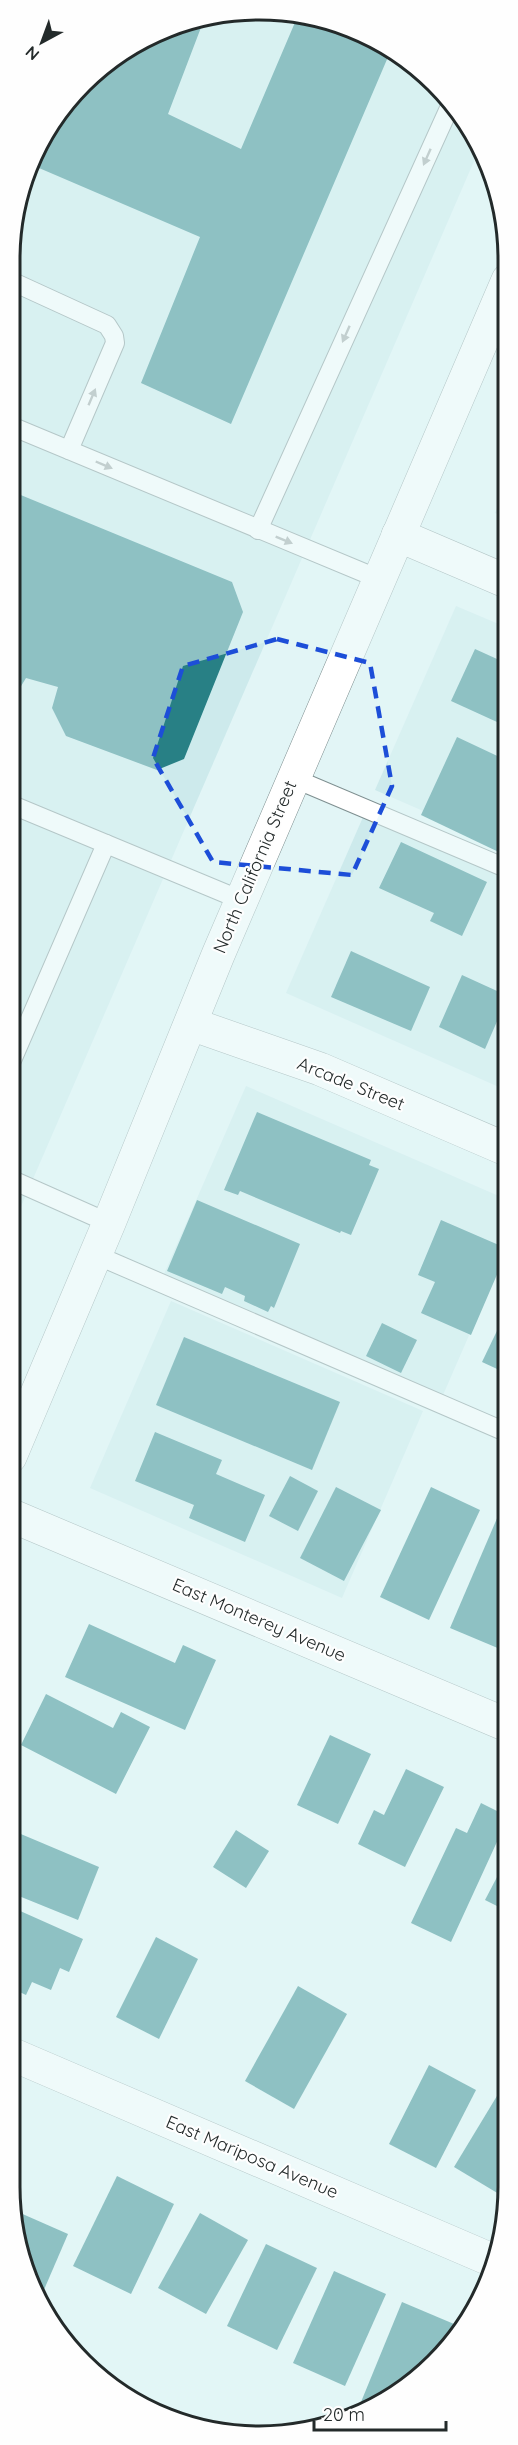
<svg xmlns="http://www.w3.org/2000/svg" width="518" height="2445" font-family="Quicksand,sans-serif">
	<style>
		.built { fill: #cdeaec }
		.building { fill: #288085 }
		.lines { fill: none; stroke-linecap: round; stroke-linejoin: round }
		.lane-casing { stroke: #7e8f90; stroke-width: 20 }
		.street-casing { stroke: #7e8f90; stroke-width: 34 }
		.secondary-casing { stroke: #7e8f90; stroke-width: 34 }
		.lane { stroke: #fff; stroke-width: 18 }
		.street { stroke: #fff; stroke-width: 33 }
		.secondary { stroke: #fff; stroke-width: 33 }
		.oneway { fill: #9c9f9f }
		.marked { fill: none; stroke: #1d4ed8; stroke-width: 4.5; stroke-dasharray: 12 8; stroke-linejoin: round }
		.labels { text-anchor: middle; stroke-width: 4.5; stroke-linejoin: round; paint-order: stroke }
		.street-label { font-size: 18px; fill: #232a2a; stroke: #fefefe }
		.rim { fill: none; stroke: #232a2a; stroke-width: 3 }
	</style>
	<rect width="100%" height="100%" fill="#e2f5f6"/>
	<g class="built">
		<polygon points="291,11 370,35 436,82 481,145 10,1232 11,227 42,134 107,61 194,18"/>
		<polygon points="508,483 508,519 495,513"/>
		<polygon points="456,606 508,628 508,848 375,790"/>
		<polygon points="367,808 508,870 508,1091 286,993"/>
		<polygon points="246,1086 508,1200 508,1246 443,1395 164,1274"/>
		<polygon points="171,1301 423,1411 342,1598 90,1488"/>
	</g>
	<g class="building">
		<polygon points="299,13 373,37 391,50 231,424 141,383 200,237 32,165 42,134 107,61 194,18 205,17 168,114 241,149"/>
		<polygon points="11,491 232,582 243,612 184,759 157,770 66,736 52,708 58,687 26,678 15,696 11,697"/>
		<polygon points="475,649 508,664 508,727 451,701"/>
		<polygon points="457,737 508,761 508,849 505,855 421,815"/>
		<polygon points="401,842 487,882 462,936 430,921 434,913 379,888"/>
		<polygon points="351,951 430,987 411,1031 331,997"/>
		<polygon points="462,975 508,996 485,1049 439,1027"/>
		<polygon points="508,1050 508,1072 500,1068"/>
		<polygon points="257,1112 371,1160 369,1165 379,1169 351,1235 341,1231 340,1233 240,1191 238,1195 224,1190"/>
		<polygon points="197,1200 300,1244 274,1308 271,1306 268,1312 244,1301 245,1296 225,1287 222,1294 167,1271"/>
		<polygon points="441,1220 508,1249 471,1335 421,1313 435,1282 418,1275"/>
		<polygon points="508,1308 508,1374 482,1362"/>
		<polygon points="382,1323 417,1340 401,1373 366,1356"/>
		<polygon points="184,1337 340,1402 312,1470 156,1405"/>
		<polygon points="155,1432 222,1460 216,1474 265,1495 245,1542 189,1518 194,1505 135,1481"/>
		<polygon points="290,1476 318,1491 298,1531 269,1516"/>
		<polygon points="336,1487 381,1510 344,1581 300,1558"/>
		<polygon points="431,1487 480,1510 429,1620 380,1597"/>
		<polygon points="507,1495 507,1632 500,1649 450,1628"/>
		<polygon points="89,1624 175,1663 183,1645 216,1660 185,1730 65,1677"/>
		<polygon points="46,1694 113,1728 121,1712 150,1727 116,1794 21,1745"/>
		<polygon points="330,1735 371,1754 338,1824 297,1805"/>
		<polygon points="406,1769 444,1787 405,1867 358,1844 374,1810 384,1815"/>
		<polygon points="481,1803 507,1816 507,1820 451,1942 411,1923 456,1828 467,1833"/>
		<polygon points="9,1829 99,1867 78,1920 9,1892"/>
		<polygon points="236,1830 269,1851 246,1888 213,1867"/>
		<polygon points="507,1858 507,1911 485,1900"/>
		<polygon points="9,1906 83,1939 69,1972 60,1968 51,1990 32,1982 26,1995 9,1987"/>
		<polygon points="156,1937 198,1959 159,2039 116,2017"/>
		<polygon points="298,1986 347,2014 294,2109 245,2081"/>
		<polygon points="429,2065 476,2090 436,2168 389,2144"/>
		<polygon points="503,2086 507,2088 507,2192 504,2197 454,2167"/>
		<polygon points="117,2176 174,2204 131,2294 73,2266"/>
		<polygon points="18,2212 68,2234 40,2299 28,2281 15,2218"/>
		<polygon points="200,2213 248,2240 206,2314 158,2288"/>
		<polygon points="266,2244 317,2268 277,2350 227,2326"/>
		<polygon points="334,2271 386,2294 345,2386 293,2363"/>
		<polygon points="402,2302 454,2324 444,2348 424,2374 370,2405 361,2402"/>
	</g>
	<g class="lines">
		<defs>
			<g id="lane">
				<polyline points="11,281 107,325 114,336 115,343 69,450"/>
				<polyline points="11,426 379,579"/>
				<polyline points="258,530 451,104"/>
				<polyline points="293,778 508,869"/>
				<polyline points="10,804 241,900"/>
				<polyline points="10,1065 106,844"/>
				<polyline points="10,1179 109,1223"/>
				<polyline points="96,1255 508,1433"/>
			</g>
			<g id="street">
				<polyline points="398,535 508,582"/>
				<polyline points="191,1024 320,1069 508,1150"/>
				<polyline points="10,1515 507,1725"/>
				<polyline points="9,2053 494,2261"/>
			</g>
			<polyline id="secondary" points="10,1457 109,1223 218,955 508,280"/>
		</defs>
		<use href="#lane" class="lane-casing"/>
		<use href="#street" class="street-casing"/>
		<use href="#secondary" class="secondary-casing"/>
		<use href="#lane" class="lane"/>
		<use href="#street" class="street"/>
		<use href="#secondary" class="secondary"/>
	</g>
	<defs><path id="oneway-solid" d="M-6-.8H1V-3.2L6.5 0L1 3.2V.8H-6Z" transform="scale(1.5)"/></defs>
	<g class="oneway">
		<use href="#oneway-solid" transform="translate(427 157) rotate(114)"/>
		<use href="#oneway-solid" transform="translate(346 334) rotate(114)"/>
		<use href="#oneway-solid" transform="translate(92 397) rotate(-67)"/>
		<use href="#oneway-solid" transform="translate(104 465) rotate(23)"/>
		<use href="#oneway-solid" transform="translate(284 540) rotate(22)"/>
	</g>
	<path d="M0 0H518V2445H0ZM 277,639 L 370,663 L 392,786 L 352,875 L 213,862 L 153,758 L 183,666 Z" fill="#e2f5f6" fill-opacity=".55" fill-rule="evenodd"/>
	<path class="marked" d="M 277,639 L 370,663 L 392,786 L 352,875 L 213,862 L 153,758 L 183,666 Z"/>
	<g class="labels">
		<g class="street-label">
			<text transform="translate(255 867) rotate(-67)" y="6">North California Street</text>
			<text transform="translate(351 1084) rotate(22)" y="6">Arcade Street</text>
			<text transform="translate(259 1620) rotate(23)" y="6">East Monterey Avenue</text>
			<text transform="translate(252 2157) rotate(23)" y="6">East Mariposa Avenue</text>
		</g>
	</g>
	<path d="M0 0H518V2445H0ZM259 20H259A239 239 0 0 1 498 259V2187A239 239 0 0 1 259 2426H259A239 239 0 0 1 20 2187V259A239 239 0 0 1 259 20Z" fill="#fefefe" fill-rule="evenodd"/>
	<path class="rim" d="M259 20H259A239 239 0 0 1 498 259V2187A239 239 0 0 1 259 2426H259A239 239 0 0 1 20 2187V259A239 239 0 0 1 259 20Z"/>
	<g transform="translate(42 42) rotate(221)" stroke="#fefefe" stroke-width="4.5" paint-order="stroke">
	<path d="M0-4.5L10 22L0 15L-10 22Z" fill="#232a2a"/>
	<text y="-9" font-size="16" font-weight="bold" text-anchor="middle" fill="#232a2a">N</text>
	</g>
	<path d="M314 2421v9h132v-9" fill="none" stroke="#232a2a" stroke-width="3"/>
	<text x="323" y="2421" font-size="18" fill="#232a2a" stroke="#fefefe" stroke-width="4.5" paint-order="stroke">20 m</text>
</svg>
